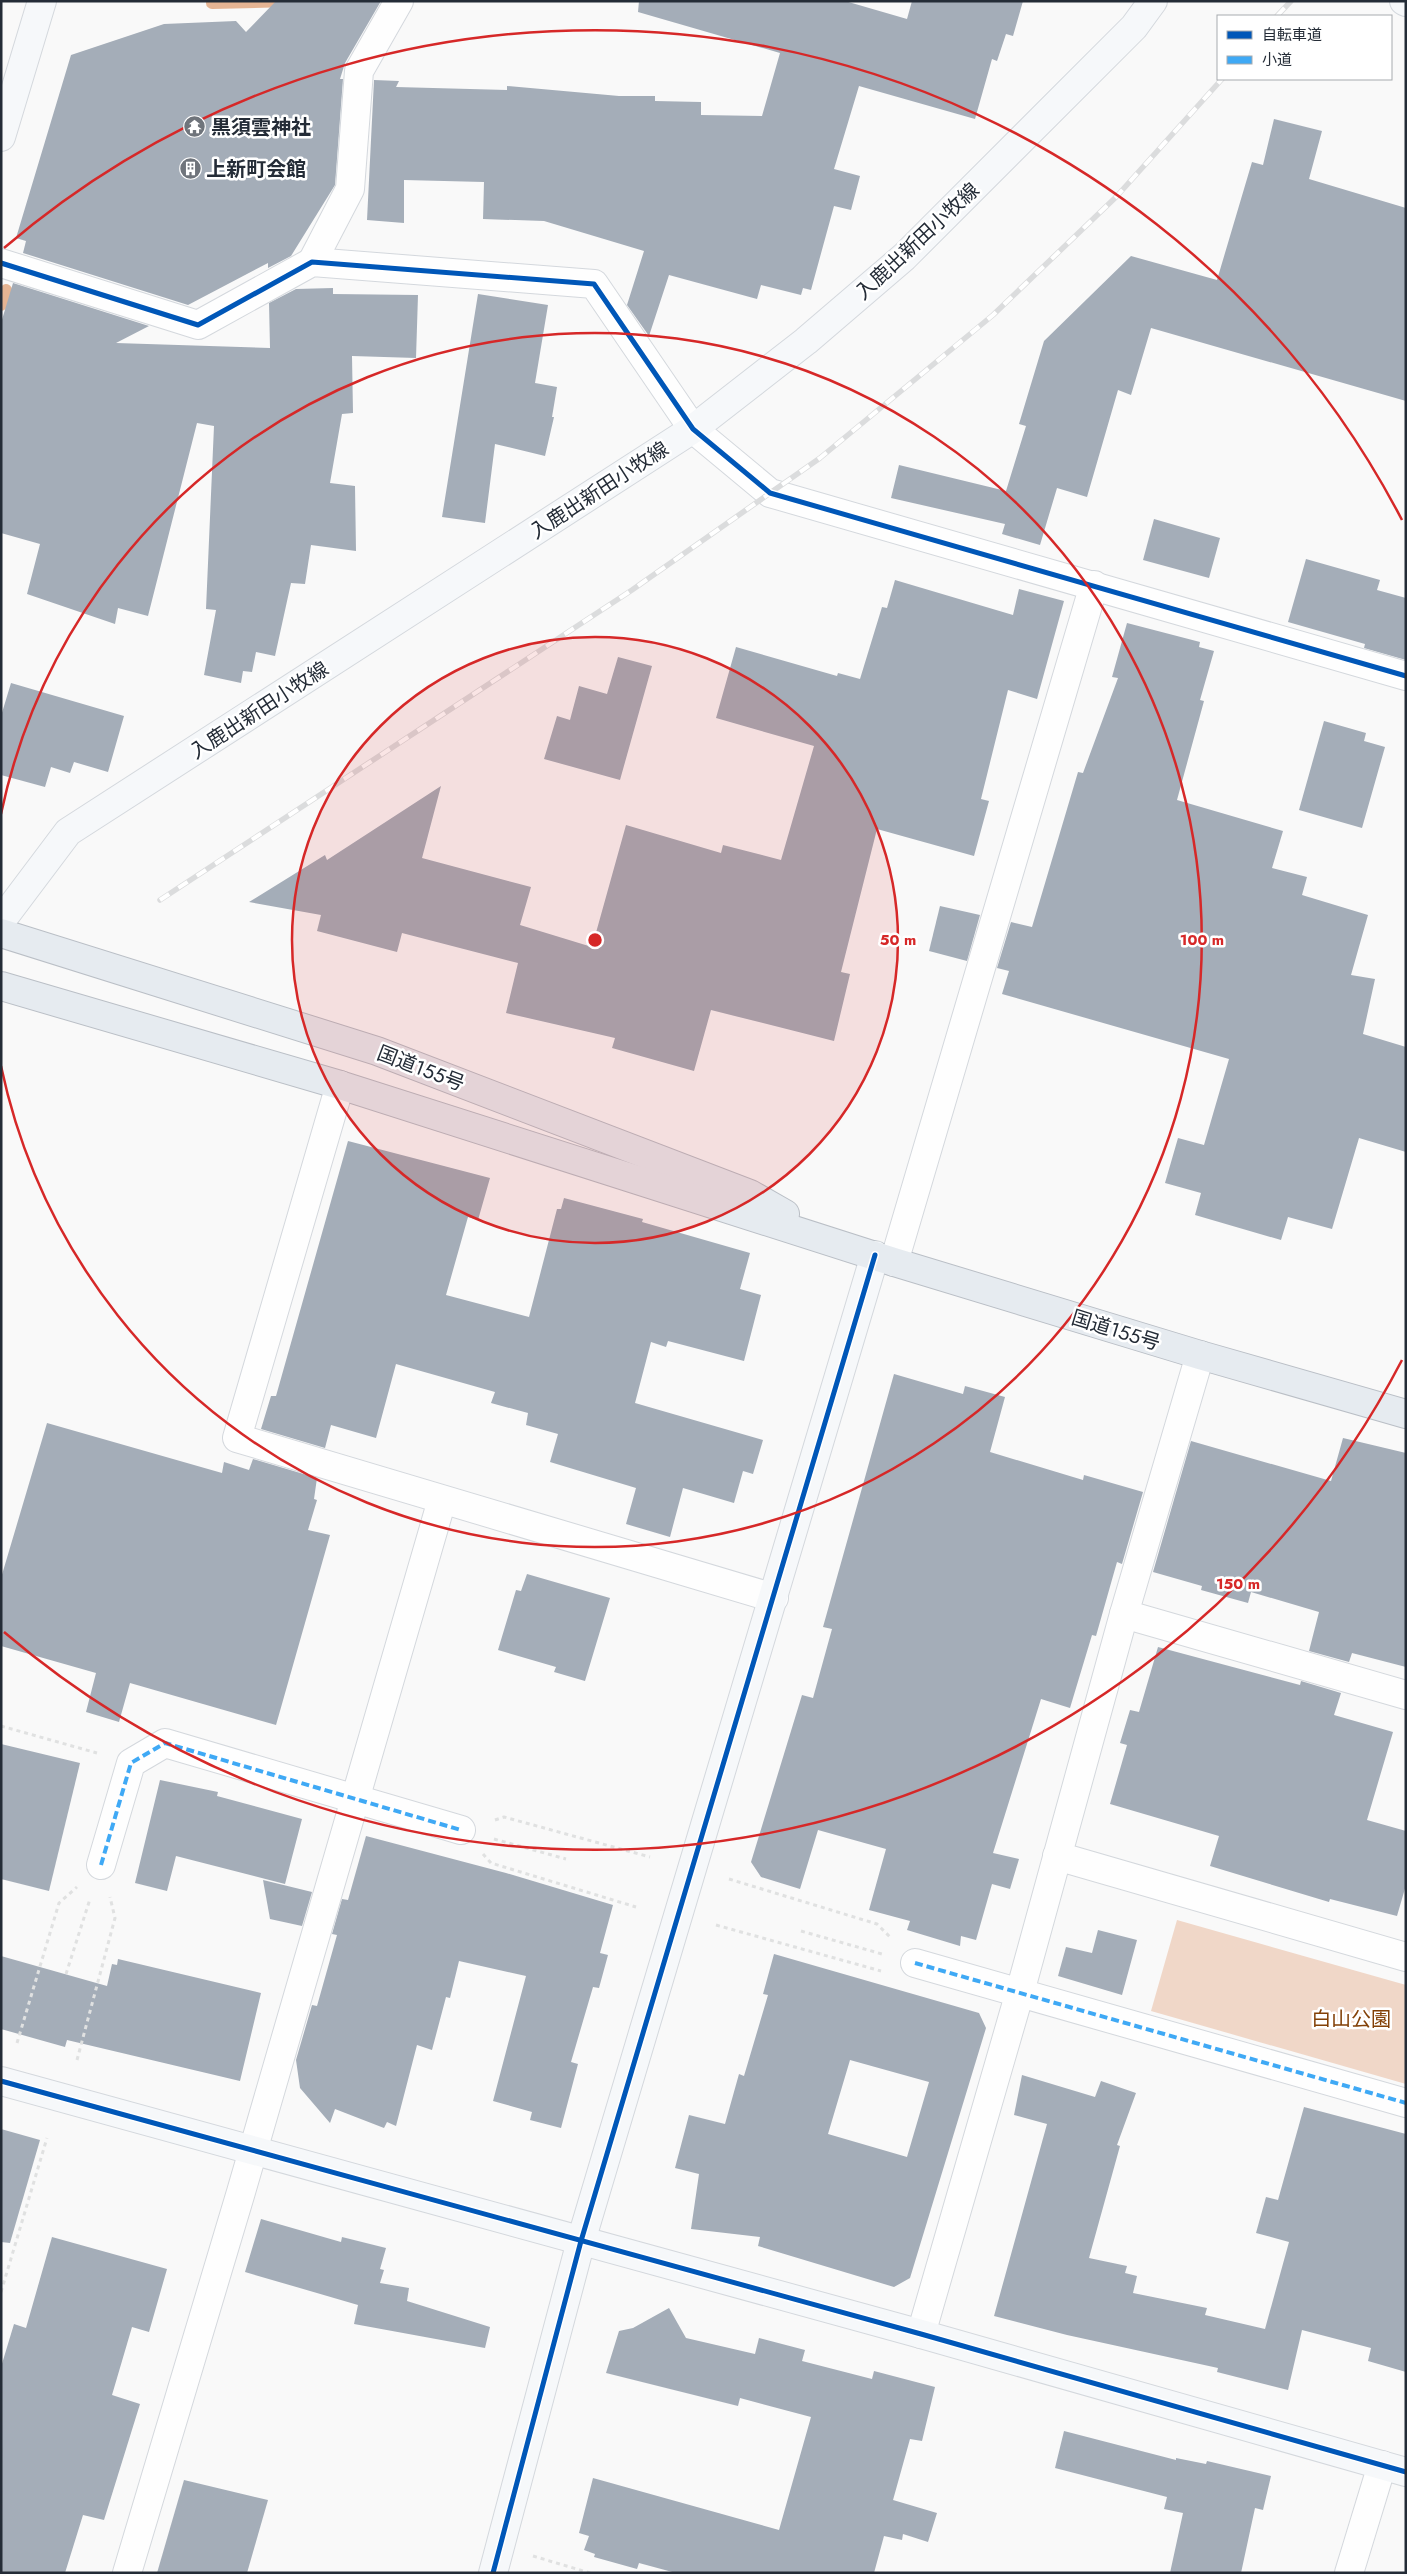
<svg xmlns="http://www.w3.org/2000/svg" width="1407" height="2574" font-family="Jost,'Noto Sans JP',sans-serif">
	<style>
		.green { fill: #f0d7c8 }
		.lines { fill: none; stroke-linecap: round; stroke-linejoin: round }
		.stream { stroke: #e5b493; stroke-width: 12 }
		.building { fill: #a4adb8; fill-rule: evenodd }
		.street-casing { stroke: #d4d8dd; stroke-width: 30 }
		.secondary-casing { stroke: #d4d8dd; stroke-width: 30 }
		.highway-casing { stroke: #babfc6; stroke-width: 30 }
		.path { stroke: #e0e1e1; stroke-width: 3; stroke-dasharray: 4 4; stroke-linecap: butt }
		.street { stroke: #fefefe; stroke-width: 28 }
		.secondary { stroke: #f6f8fa; stroke-width: 28 }
		.highway { stroke: #e6ebf0; stroke-width: 28 }
		.rail-casing { stroke: #dbdcdd; stroke-width: 5.5 }
		.rail { stroke: #fff; stroke-width: 4; stroke-dasharray: 11; stroke-linecap: butt }
		.quiet { stroke: #3fa9f5; stroke-width: 4; stroke-dasharray: 8 4; stroke-linecap: butt }
		.cycleway-casing { stroke: #fff; stroke-width: 8 }
		.cycleway { stroke: #0057b8; stroke-width: 5 }
		.ring { fill: none; stroke: #d62828; stroke-width: 2.5 }
		.labels { text-anchor: middle; stroke-width: 5; stroke-linejoin: round; paint-order: stroke }
		.poi-label { font-size: 20px; font-weight: bold; fill: #242c37; stroke: #fff; text-anchor: start }
		.street-label { font-size: 20px; fill: #242c37; stroke: #fff }
		.park-label { font-size: 20px; fill: #834108; stroke: #fff }
		.centre { fill: #d62828; stroke: #fff; stroke-width: 2.5 }
		.ring-label { font-size: 15px; text-anchor: middle; font-weight: bold; fill: #d62828; stroke: #fff; stroke-width: 5; stroke-linejoin: round; paint-order: stroke }
	</style>
	<rect width="100%" height="100%" fill="#f9f9f9"/>
	<polygon class="green" points="1177,1920 1406,1985 1406,2084 1151,2011"/>
	<g class="lines">
		<g class="stream">
			<polyline points="212,3 292,1"/>
			<polyline points="1,305 6,290"/>
		</g>
	</g>
	<g class="building">
		<polygon points="276,1 381,1 345,63 340,79 343,79 335,185 291,256 268,268 268,263 188,305 23,253 26,241 16,238 71,55 164,24 236,21 246,32"/>
		<polygon points="639,1 845,1 907,19 912,1 1023,1 1013,36 1006,34 997,61 992,59 975,119 859,86 834,169 860,176 851,210 834,206 811,290 803,288 801,295 761,285 757,299 669,275 649,336 627,305 644,251 544,221 483,219 484,182 404,180 404,223 367,220 374,80 399,81 396,87 507,90 507,86 619,96 655,96 655,101 701,102 701,115 762,116 780,53 638,12"/>
		<polygon points="1274,119 1322,131 1309,179 1406,208 1406,401 1151,328 1131,395 1118,390 1087,497 1057,488 1040,545 1002,534 1005,524 891,498 899,465 1006,491 1026,426 1019,424 1044,341 1131,256 1217,280 1252,162 1263,165"/>
		<polygon points="13,283 149,326 116,343 270,348 269,303 296,289 333,288 333,294 418,295 416,358 352,356 353,413 342,414 330,483 355,486 356,551 311,545 305,584 291,583 275,656 256,652 252,672 243,671 241,683 204,675 216,610 206,609 214,426 197,423 148,616 118,608 115,624 27,594 40,544 1,533 1,323"/>
		<polygon points="478,294 548,305 535,383 557,387 552,417 554,417 545,456 495,444 485,523 442,517"/>
		<polygon points="1154,519 1220,538 1209,578 1143,560"/>
		<polygon points="1306,559 1380,580 1377,590 1406,598 1406,660 1364,648 1365,644 1288,622"/>
		<polygon points="895,580 1013,615 1019,589 1064,601 1037,699 1008,690 981,799 989,801 974,856 877,829 841,972 850,974 834,1041 711,1010 694,1071 612,1048 615,1038 506,1013 518,963 402,933 397,952 317,931 321,915 249,902 325,855 327,860 441,786 422,858 531,887 520,925 592,947 626,825 721,853 723,845 781,860 814,746 716,718 736,647 837,676 838,673 860,679 882,607 887,608"/>
		<polygon points="1127,623 1200,642 1199,647 1214,651 1200,700 1204,701 1177,800 1283,831 1272,868 1307,877 1302,895 1368,915 1351,975 1375,979 1363,1034 1406,1047 1406,1152 1359,1138 1332,1229 1288,1217 1281,1240 1195,1215 1201,1193 1165,1183 1178,1138 1204,1145 1229,1059 1002,994 1009,971 997,968 1011,922 1032,927 1078,772 1083,773 1118,678 1112,677"/>
		<polygon points="618,657 652,666 620,780 544,759 557,716 570,720 579,686 607,694"/>
		<polygon points="11,683 124,716 108,772 74,762 70,773 51,767 45,787 1,775 1,716"/>
		<polygon points="1324,721 1366,733 1364,741 1385,747 1362,828 1299,810"/>
		<polygon points="940,906 980,915 967,961 929,951"/>
		<polygon points="348,1141 490,1178 478,1220 468,1217 446,1295 529,1317 557,1209 561,1209 564,1198 643,1219 642,1222 750,1253 740,1289 761,1295 744,1361 668,1341 666,1347 651,1342 635,1403 763,1440 753,1474 743,1471 734,1503 683,1488 670,1537 626,1524 636,1488 550,1462 558,1434 526,1425 528,1413 491,1403 495,1392 396,1364 376,1438 331,1425 325,1448 261,1429 271,1396 276,1396"/>
		<polygon points="894,1374 963,1394 965,1386 1005,1397 990,1452 1083,1480 1084,1475 1143,1492 1122,1564 1117,1562 1096,1636 1092,1635 1070,1708 1041,1699 993,1853 1019,1859 1010,1889 992,1884 976,1940 961,1936 960,1946 907,1930 910,1921 869,1910 886,1849 818,1830 800,1889 761,1877 751,1862 802,1695 813,1698 832,1629 823,1627"/>
		<polygon points="47,1423 222,1473 224,1462 249,1470 253,1459 317,1478 314,1499 317,1500 308,1530 330,1535 276,1725 130,1683 119,1722 86,1712 96,1673 1,1646 1,1578"/>
		<polygon points="1343,1438 1406,1453 1406,1667 1352,1653 1349,1662 1309,1651 1319,1612 1251,1592 1248,1603 1201,1590 1202,1586 1153,1572 1191,1441 1331,1481"/>
		<polygon points="527,1574 610,1598 585,1681 554,1672 556,1667 498,1650 516,1590 521,1591"/>
		<polygon points="1158,1647 1300,1685 1301,1681 1341,1693 1334,1715 1393,1732 1367,1820 1406,1831 1406,1885 1397,1916 1330,1899 1329,1902 1210,1866 1219,1836 1110,1804 1127,1745 1120,1743 1130,1710 1139,1712"/>
		<polygon points="1,1744 80,1763 49,1891 1,1879"/>
		<polygon points="160,1780 218,1792 217,1796 302,1819 285,1884 176,1856 167,1891 135,1883"/>
		<polygon points="366,1836 506,1873 613,1905 600,1953 608,1955 599,1988 593,1987 571,2062 578,2064 561,2128 530,2120 532,2112 493,2101 526,1976 459,1961 450,1998 446,1997 432,2050 417,2045 396,2126 387,2122 384,2128 335,2109 330,2123 300,2088 296,2060 312,2005 317,2006 337,1935 332,1934 342,1899 348,1900"/>
		<polygon points="263,1880 312,1892 302,1926 270,1919"/>
		<polygon points="1098,1930 1137,1940 1122,1995 1058,1976 1066,1947 1092,1953"/>
		<path d="M 774,1954 L 979,2013 L 986,2028 L 910,2278 L 894,2287 L 758,2246 L 760,2237 L 691,2229 L 699,2174 L 675,2168 L 689,2115 L 725,2124 L 739,2074 L 744,2076 L 768,1995 L 763,1994 ZM 850,2060 L 929,2082 L 907,2157 L 828,2134 Z"/>
		<polygon points="1,1956 107,1986 112,1964 117,1965 118,1959 261,1993 240,2081 67,2040 65,2047 1,2029"/>
		<polygon points="1022,2075 1095,2097 1101,2081 1136,2093 1117,2145 1120,2146 1089,2258 1127,2266 1125,2273 1137,2276 1133,2293 1207,2308 1205,2315 1265,2329 1289,2242 1256,2233 1266,2197 1278,2200 1304,2107 1406,2134 1406,2372 1368,2361 1371,2348 1302,2330 1288,2390 1217,2372 1218,2368 1067,2335 994,2316 1047,2124 1014,2115"/>
		<polygon points="1,2129 40,2140 10,2243 1,2242"/>
		<polygon points="261,2219 341,2242 342,2237 386,2248 380,2269 384,2270 380,2283 409,2288 407,2301 490,2327 485,2348 354,2324 358,2305 245,2272"/>
		<polygon points="52,2237 167,2269 149,2332 132,2327 112,2395 140,2404 104,2520 83,2515 65,2573 1,2573 1,2367 14,2324 26,2328"/>
		<polygon points="669,2308 686,2338 755,2354 759,2338 805,2350 802,2361 872,2379 874,2371 935,2387 922,2441 910,2439 893,2500 937,2513 928,2542 903,2534 902,2540 884,2536 874,2573 676,2573 639,2563 637,2569 594,2557 595,2554 584,2550 589,2536 579,2533 593,2478 779,2530 811,2417 740,2398 738,2406 606,2373 619,2331 633,2328"/>
		<polygon points="1064,2431 1176,2460 1176,2458 1206,2464 1207,2461 1271,2476 1263,2510 1255,2508 1241,2573 1170,2573 1183,2513 1164,2509 1167,2497 1055,2468"/>
		<polygon points="184,2480 268,2500 247,2573 157,2573"/>
	</g>
	<g class="lines">
		<defs>
			<g id="street">
				<polyline points="312,262 350,189 359,71 399,1"/>
				<polyline points="1,263 198,325 312,262 594,284 693,429 770,493 1406,676"/>
				<polyline points="340,1085 237,1438 774,1598"/>
				<polyline points="894,1262 1094,585"/>
				<polyline points="1124,1614 1406,1695"/>
				<polyline points="1057,1856 1406,1957"/>
				<polyline points="101,1865 131,1763 165,1743 461,1830"/>
				<polyline points="915,1963 1406,2103"/>
				<polyline points="921,2334 1020,1992 1124,1614 1200,1355"/>
				<polyline points="127,2573 241,2192 442,1500"/>
				<polyline points="1349,2573 1382,2465"/>
			</g>
			<g id="secondary">
				<polyline points="1404,1 1406,2"/>
				<polyline points="1,137 42,1"/>
				<polyline points="1,921 68,832 693,429 806,341 904,257 1134,27 1153,1"/>
				<polyline points="1,2081 921,2334 1406,2472"/>
				<polyline points="493,2573 581,2241 875,1255"/>
			</g>
			<g id="highway">
				<polyline points="1,933 377,1051 750,1194 785,1214"/>
				<polyline points="1,986 340,1085 894,1262 1200,1355 1406,1414"/>
			</g>
		</defs>
		<use href="#street" class="street-casing"/>
		<use href="#secondary" class="secondary-casing"/>
		<use href="#highway" class="highway-casing"/>
		<g class="path">
			<polyline points="1,1726 97,1753"/>
			<polyline points="495,1820 504,1817 650,1857"/>
			<polyline points="494,1839 566,1859"/>
			<polyline points="483,1854 491,1863 636,1907"/>
			<polyline points="729,1879 877,1924 892,1939"/>
			<polyline points="716,1925 881,1971"/>
			<polyline points="801,1931 882,1954"/>
			<polyline points="66,1974 90,1899"/>
			<polyline points="17,2043 59,1903 77,1887"/>
			<polyline points="77,2060 115,1918 110,1897"/>
			<polyline points="1,2292 47,2138"/>
			<polyline points="533,2556 590,2573"/>
		</g>
		<use href="#street" class="street"/>
		<use href="#secondary" class="secondary"/>
		<use href="#highway" class="highway"/>
		<defs>
			<g id="rail">
				<polyline points="1277,16 1291,1"/>
				<polyline points="160,900 632,590 820,458 993,315 1116,197 1222,79"/>
			</g>
		</defs>
		<use href="#rail" class="rail-casing"/>
		<use href="#rail" class="rail"/>
		<g class="quiet">
			<polyline points="101,1865 131,1763 165,1743 461,1830"/>
			<polyline points="915,1963 1406,2103"/>
		</g>
		<defs>
			<g id="cycleway">
				<polyline points="1,263 198,325 312,262 594,284 693,429 770,493 1406,676"/>
				<polyline points="1,2081 921,2334 1406,2472"/>
				<polyline points="493,2573 581,2241 875,1255"/>
			</g>
		</defs>
		<use href="#cycleway" class="cycleway-casing"/>
		<use href="#cycleway" class="cycleway"/>
	</g>
	<circle cx="595" cy="940" r="303" fill="#d62828" fill-opacity=".12"/>
	<g class="ring">
		<circle cx="595" cy="940" r="303"/>
		<path d="M1 814A607 607 0 1 1 1 1066"/>
		<path d="M1402 1360A910 910 0 0 1 4 1632M4 248A910 910 0 0 1 1402 520"/>
	</g>
	<defs>
		<symbol id="temple-disc" viewBox="-11 -11 22 22"><circle r="9.5" fill="#6f747b" stroke="#fff"/><path d="M0-6L5-2H3V0L6.5 2.5H4V6H1.5V3h-3V6H-4V2.5H-6.5L-3 0V-2H-5Z" fill="#fff"/></symbol>
		<symbol id="building-disc" viewBox="-11 -11 22 22"><circle r="9.5" fill="#6f747b" stroke="#fff"/><path d="M-4-6H4V6H1V3H-1V6H-4ZM-2.5-4.3h1.7v1.8h-1.7ZM.8-4.3h1.7v1.8H.8ZM-2.5-1h1.7V.8h-1.7ZM.8-1h1.7V.8H.8Z" fill="#fff"/></symbol>
	</defs>
	<g fill-rule="evenodd">
		<use href="#temple-disc" x="182" y="114" width="25" height="25"/>
		<use href="#building-disc" x="178" y="156" width="25" height="25"/>
	</g>
	<g class="labels">
		<g class="poi-label">
			<text x="211" y="134">黒須雲神社</text>
			<text x="206" y="176">上新町会館</text>
		</g>
		<g class="street-label">
			<text transform="translate(917 241) rotate(-43)" y="7">入鹿出新田小牧線</text>
			<text transform="translate(599 490) rotate(-33)" y="7">入鹿出新田小牧線</text>
			<text transform="translate(259 710) rotate(-33)" y="7">入鹿出新田小牧線</text>
			<text transform="translate(421 1068) rotate(21)" y="7">国道155号</text>
			<text transform="translate(1116 1330) rotate(17)" y="7">国道155号</text>
		</g>
		<g class="park-label">
			<text x="1351" y="2026">白山公園</text>
		</g>
	</g>
	<circle cx="595" cy="940" r="8" class="centre"/>
	<g class="ring-label">
		<text x="898" y="945">50 m</text>
		<text x="1202" y="945">100 m</text>
		<text x="1238" y="1589">150 m</text>
	</g>
	<rect width="1407" height="2574" fill="none" stroke="#242c37" stroke-width="5"/>
	<rect x="1217" y="15" width="175" height="65" fill="#ffffff" stroke="#a7abaf"/>
	<rect x="1227" y="31" width="25" height="8" fill="#0057b8" stroke="#a7abaf"/>
	<text x="1262" y="40" font-size="15" fill="#242c37">自転車道</text>
	<rect x="1227" y="56" width="25" height="8" fill="#3fa9f5" stroke="#a7abaf"/>
	<text x="1262" y="65" font-size="15" fill="#242c37">小道</text>
</svg>
